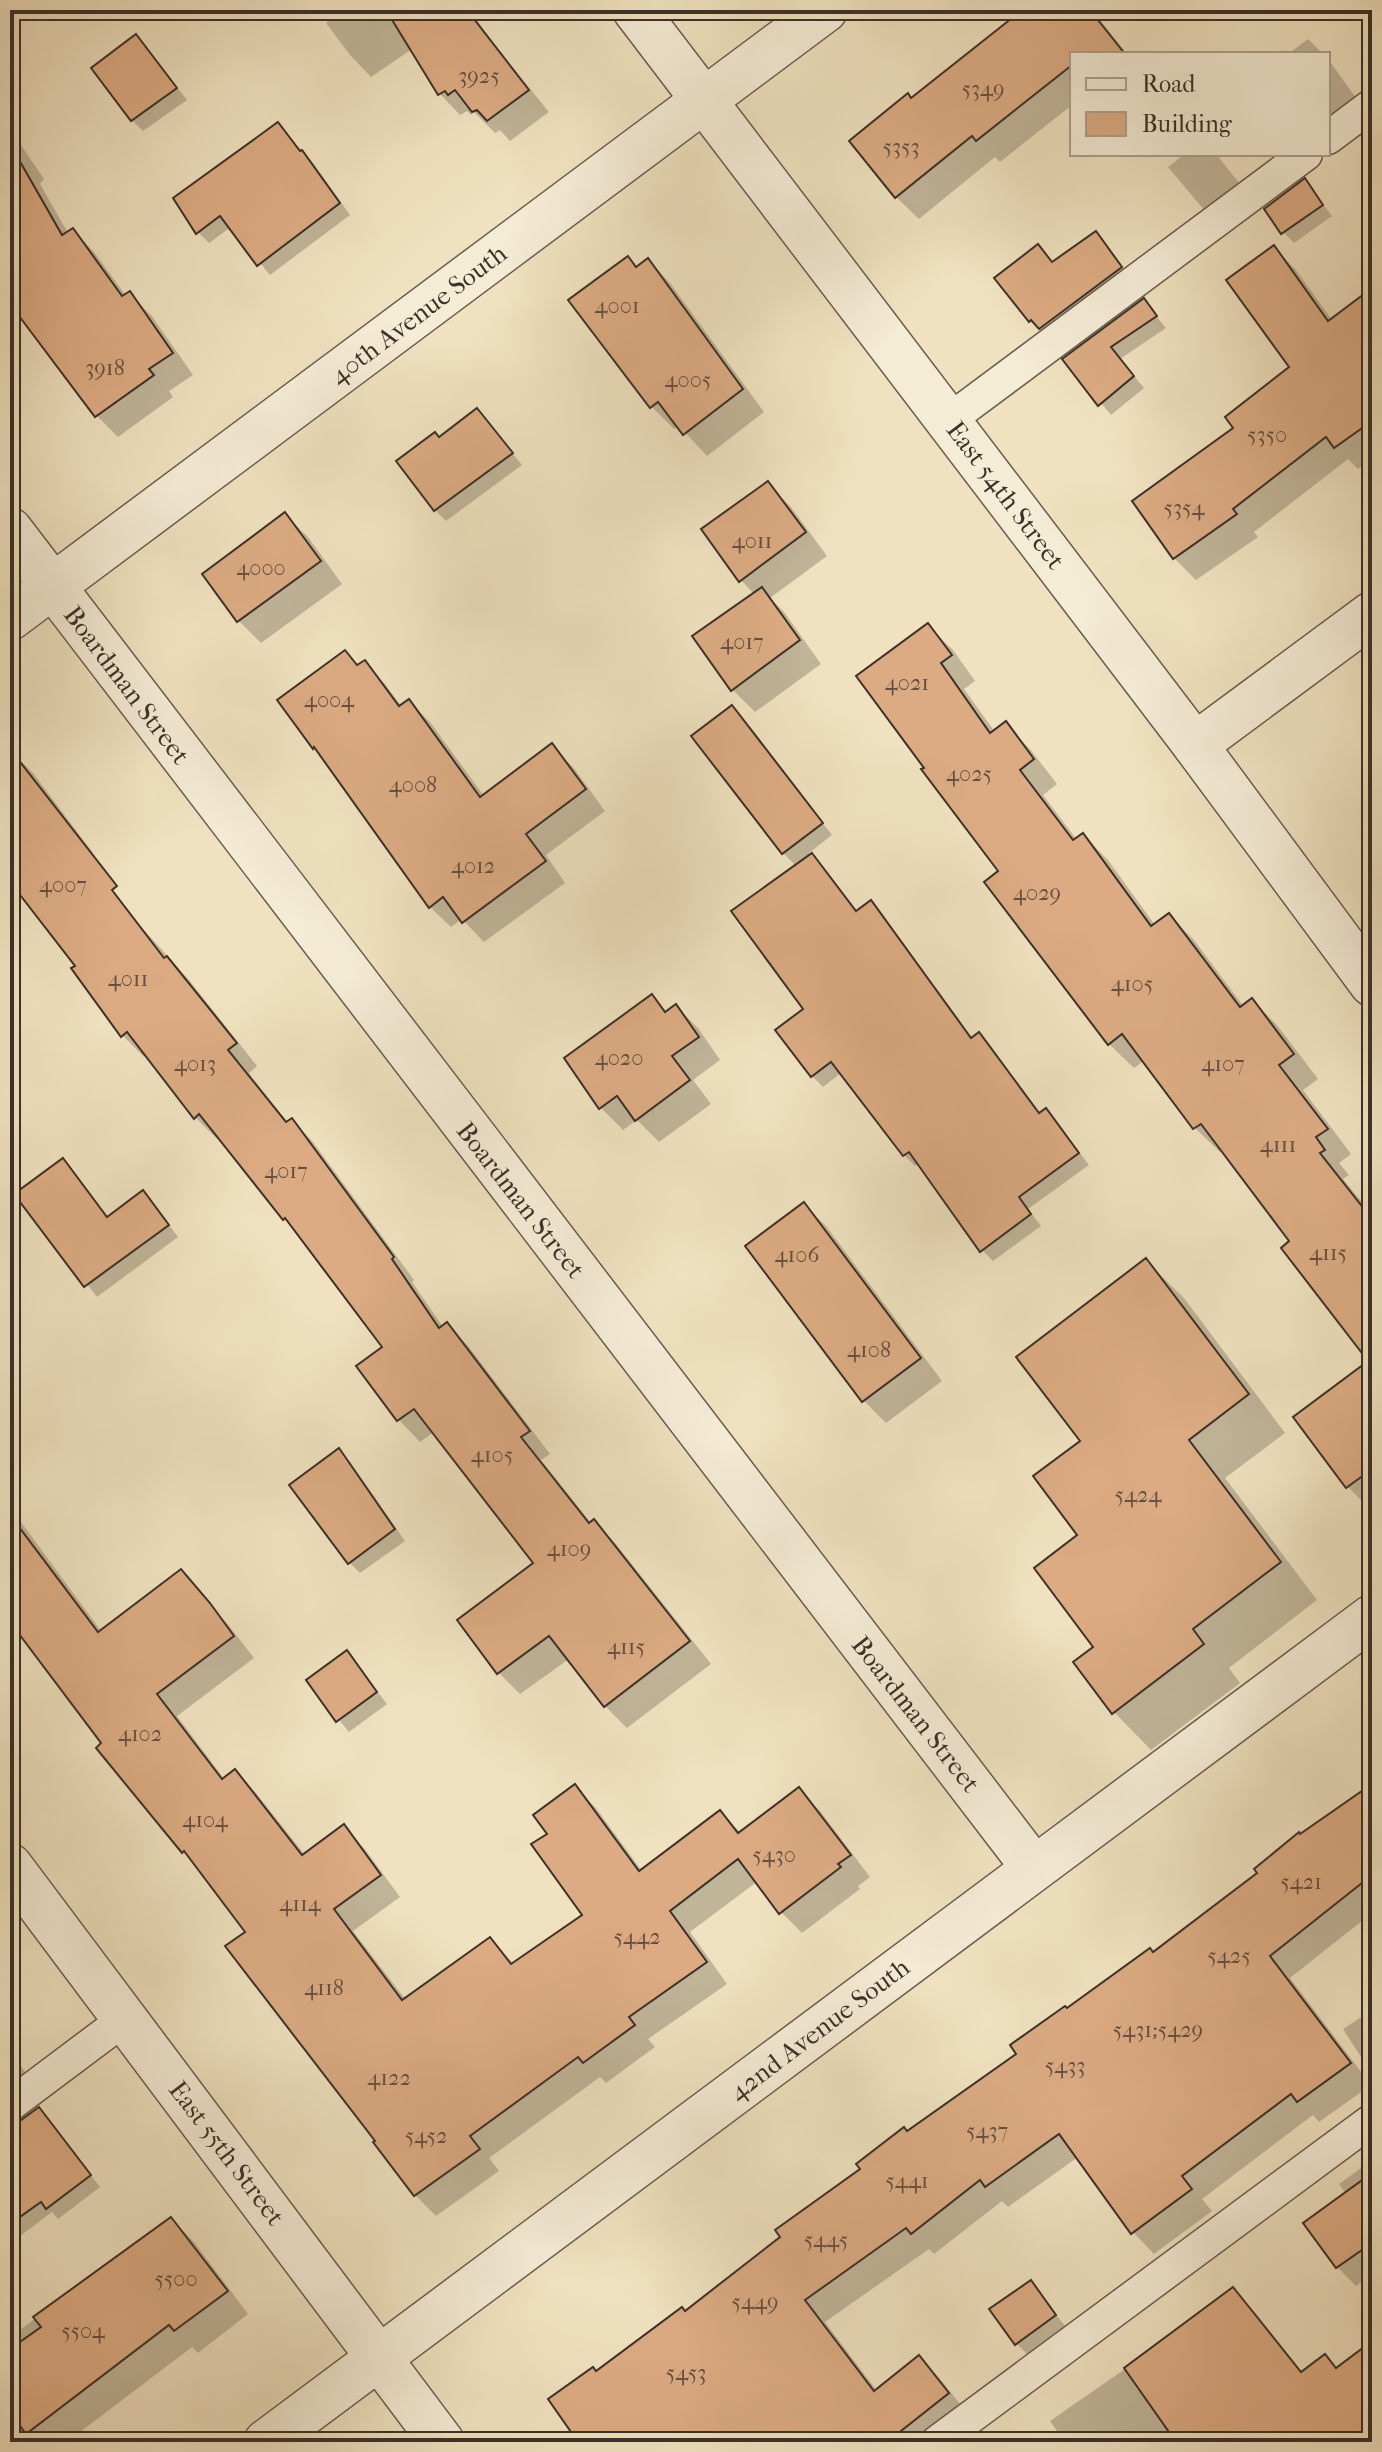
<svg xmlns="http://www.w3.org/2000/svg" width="1382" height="2452" font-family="'IM FELL French Canon',serif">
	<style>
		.shadow { fill: #0003 }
		.building { fill: #dcab83; stroke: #3c3029; stroke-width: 2 }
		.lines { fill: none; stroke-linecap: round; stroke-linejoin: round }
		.service-casing { stroke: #695c4f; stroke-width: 35 }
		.minor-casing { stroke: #695c4f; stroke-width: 47 }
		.tertiary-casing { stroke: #695c4f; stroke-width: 47 }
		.service { stroke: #f5ecd6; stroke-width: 32 }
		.minor { stroke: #f5ecd6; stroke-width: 44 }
		.tertiary { stroke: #f5ecd6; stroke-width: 44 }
		.labels { text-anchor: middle; stroke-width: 6; stroke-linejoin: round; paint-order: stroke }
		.number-label { font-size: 22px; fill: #644f40 }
		.street-label { font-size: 26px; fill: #3c3029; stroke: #f5ecd6 }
	</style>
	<rect width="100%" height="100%" fill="#f0e2c0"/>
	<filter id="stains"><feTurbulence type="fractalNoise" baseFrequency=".0025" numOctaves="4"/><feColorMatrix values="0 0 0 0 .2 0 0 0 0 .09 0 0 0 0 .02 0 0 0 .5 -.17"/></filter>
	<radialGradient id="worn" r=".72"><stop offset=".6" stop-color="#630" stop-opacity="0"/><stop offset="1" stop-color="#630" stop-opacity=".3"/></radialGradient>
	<g class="shadow">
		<polygon points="341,10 470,10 492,42 549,112 510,141 500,130 495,133 474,112 471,115 467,111 460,115 439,93 412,49 371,77 350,55 326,23"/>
		<polygon points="1015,10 1092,10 1127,54 1072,54 1072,105 1000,162 995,157 919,219 896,197 912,100 1010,22 1006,17"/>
		<polygon points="1332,10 1359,10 1343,21"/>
		<polygon points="1308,39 1323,54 1288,54"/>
		<polygon points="146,48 187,100 143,131 132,120"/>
		<polygon points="1328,59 1367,113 1328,142"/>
		<polygon points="278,125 313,163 350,215 270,275 231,227 209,243 198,232"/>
		<polygon points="10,129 44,179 40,184 68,233 73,230 94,252 126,296 129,294 151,315 193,375 169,391 173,397 118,437 96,415 10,301"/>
		<polygon points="1185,154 1216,154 1240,184 1205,211 1168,167"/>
		<polygon points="1305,181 1332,216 1294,243 1283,232"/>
		<polygon points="1096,233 1132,279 1041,332 997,278 1038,246 1053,263"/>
		<polygon points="1274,248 1296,270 1332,320 1372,290 1372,459 1358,469 1348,459 1254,532 1258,537 1196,580 1174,558 1236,429 1292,368"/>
		<polygon points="648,260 670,283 764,412 707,456 679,426 674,429 652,407 571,301 637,268"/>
		<polygon points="1144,301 1166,328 1120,359 1144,388 1111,415 1065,360"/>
		<polygon points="477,410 522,465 446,521 435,510 440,439"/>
		<polygon points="767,483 790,506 827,556 770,598 784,612 821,664 755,712 732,689 754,594 741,580"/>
		<polygon points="285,515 308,537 342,584 261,643 238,620"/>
		<polygon points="928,626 953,650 975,681 964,689 995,732 1006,724 1030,749 1057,784 1043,795 1077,840 1083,835 1108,860 1155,925 1169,915 1194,940 1244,1007 1252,1000 1277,1025 1318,1079 1303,1090 1351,1154 1339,1163 1349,1175 1343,1179 1372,1214 1372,1511 1348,1487 1371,1361 1292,1242 1223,1150 1220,1152 1195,1128 1144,1061 1134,1068 1109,1044 1001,872"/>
		<polygon points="345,652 359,666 364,663 385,684 402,707 409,702 430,722 484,796 552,746 573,767 605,811 546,855 565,883 484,942 462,919 451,927 430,907 324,758 280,701"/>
		<polygon points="732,708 832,835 809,853 857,912 870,902 881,913 973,1039 979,1034 990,1045 1040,1115 1045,1111 1056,1122 1089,1165 1028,1209 1041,1226 993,1261 982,1250 920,1163 915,1166 904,1155 842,1072 823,1087 812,1076 796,866 783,853 693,736"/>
		<polygon points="10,754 13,757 15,755 33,773 93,853 30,899 10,879"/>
		<polygon points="1372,766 1372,789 1361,773"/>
		<polygon points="119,902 189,980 257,1066 249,1073 288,1123 292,1120 313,1142 414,1280 412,1282 443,1327 447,1325 469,1347 550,1454 541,1460 591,1523 594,1521 615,1543 711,1664 627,1728 605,1706 569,1659 520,1694 498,1672 536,1563 434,1432 420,1442 399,1420 385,1347 302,1237 284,1219 219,1137 217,1139 195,1117 147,1055 144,1057 122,1035"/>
		<polygon points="651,996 667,1012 676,1006 698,1028 720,1060 693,1080 711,1104 659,1142 637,1120 623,1130 601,1108 566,1059"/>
		<polygon points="63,1161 108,1218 153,1204 178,1237 97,1297 17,1194"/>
		<polygon points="803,1204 826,1226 942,1381 886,1423 864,1401 748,1246"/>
		<polygon points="1146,1261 1184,1298 1285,1433 1225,1478 1317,1600 1229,1668 1240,1683 1151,1750 1114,1712 1096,1647 1080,1535 1083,1441"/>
		<polygon points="339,1451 350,1462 405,1541 360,1573 349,1562"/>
		<polygon points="10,1507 101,1631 181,1571 230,1627 254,1658 177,1716 225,1780 235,1772 256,1793 305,1855 343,1827 364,1848 400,1897 353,1931 406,2000 490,1940 514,1964 585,1915 549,1834 575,1787 596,1808 642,1871 720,1812 741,1833 799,1790 820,1811 870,1877 858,1886 860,1889 802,1933 781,1912 758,1881 690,1932 727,1984 648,2039 655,2047 606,2083 600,2077 489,2158 499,2171 436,2216 415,2195 378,2141 247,1932 197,1865 99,1748 104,1744 10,1619"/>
		<polygon points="347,1653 387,1704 349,1732 308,1681"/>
		<polygon points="1372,1786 1372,1913 1290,1978 1371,2085 1319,2122 1313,2115 1202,2199 1212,2211 1154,2254 1133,2232 1078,2157 1008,2207 1002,2201 934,2254 929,2249 825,2322 877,2391 919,2357 940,2379 969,2415 935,2442 581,2442 596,2373 685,2313 908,2133 1019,2054 1067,2011 1153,1954"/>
		<polygon points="1372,2010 1372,2074 1343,2029"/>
		<polygon points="10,2051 33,2083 10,2102"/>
		<polygon points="39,2109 100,2187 58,2219 52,2212 20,2236 10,2226 10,2125 14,2126"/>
		<polygon points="1372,2160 1372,2274 1356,2286 1337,2267 1346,2194 1339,2184"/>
		<polygon points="171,2219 194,2242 248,2314 198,2353 192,2347 67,2442 10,2442 10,2337"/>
		<polygon points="1031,2283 1066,2327 1027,2354 1016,2343"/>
		<polygon points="1233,2290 1254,2311 1303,2373 1325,2357 1337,2369 1372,2344 1372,2442 1065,2442 1050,2421 1174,2335"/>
	</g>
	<g class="building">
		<polygon points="386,10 467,10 529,90 487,121 477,110 472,112 455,90 448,95 445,91 438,95"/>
		<polygon points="1022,10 1090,10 1125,54 1072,54 1072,65 976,141 972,136 895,198 849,141 908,93 911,98"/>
		<polygon points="136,34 177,88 131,121 91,68"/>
		<polygon points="278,122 300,151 302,150 340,203 257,266 220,216 196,234 173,198"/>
		<polygon points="10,144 62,235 73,228 122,296 130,291 173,353 149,369 154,375 95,417 10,304"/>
		<polygon points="1305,178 1323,205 1281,234 1264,209"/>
		<polygon points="1096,231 1122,267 1039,329 1031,320 1029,322 994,278 1038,244 1052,262"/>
		<polygon points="1274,245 1328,321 1372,288 1372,421 1334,448 1326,437 1233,509 1237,514 1173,559 1132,501 1233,428 1225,417 1289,367 1226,280"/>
		<polygon points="628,256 636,267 648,258 743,389 683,435 658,402 650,408 568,300"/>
		<polygon points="1144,298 1157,316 1111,347 1134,376 1098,406 1062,359"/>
		<polygon points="477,408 513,453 434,511 396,461 435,432 439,437"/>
		<polygon points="768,481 806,532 739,582 701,529"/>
		<polygon points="285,512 321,561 237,622 202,574"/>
		<polygon points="762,587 800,640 731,691 692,636"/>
		<polygon points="928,623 952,655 941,663 990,733 1006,721 1034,759 1020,770 1073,840 1083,833 1151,926 1169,913 1240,1007 1252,998 1294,1054 1279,1065 1328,1129 1316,1137 1325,1150 1320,1153 1372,1219 1372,1469 1346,1488 1293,1417 1368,1361 1281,1248 1289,1241 1201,1124 1193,1129 1122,1034 1108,1045 984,882 998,871 921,769 924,768 856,676"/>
		<polygon points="345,650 357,665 365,660 399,706 409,699 480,797 552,743 586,789 526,834 546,861 462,923 443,897 429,908 314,747 313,749 277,700"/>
		<polygon points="732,705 823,823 782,854 691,736"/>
		<polygon points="10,749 117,886 112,890 164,958 167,956 237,1043 228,1050 286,1122 292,1118 394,1257 392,1259 439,1328 447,1322 530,1431 521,1437 589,1523 594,1519 690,1641 604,1707 549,1636 497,1674 457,1620 533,1563 414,1409 397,1421 356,1366 382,1347 285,1218 283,1220 199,1114 194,1119 127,1032 121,1037 71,968 75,966 10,882"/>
		<polygon points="812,853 856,911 871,900 971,1038 979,1032 1039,1113 1046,1108 1079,1153 1019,1197 1031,1214 980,1252 909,1152 903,1156 831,1062 811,1077 775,1030 803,1009 731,911"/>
		<polygon points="652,994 665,1012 676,1004 699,1037 672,1056 690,1080 635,1121 617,1096 599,1109 564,1058"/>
		<polygon points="63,1158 107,1217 143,1190 169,1225 84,1287 14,1194"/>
		<polygon points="804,1202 921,1358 862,1402 745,1246"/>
		<polygon points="1146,1258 1249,1394 1189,1440 1281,1562 1193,1629 1204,1644 1112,1714 1073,1662 1093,1647 1034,1568 1077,1535 1033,1476 1080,1441 1016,1357"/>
		<polygon points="339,1448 395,1529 348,1564 289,1485"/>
		<polygon points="10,1515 98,1632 181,1569 210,1603 234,1636 157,1694 222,1779 235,1769 302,1855 344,1824 381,1875 334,1909 402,2000 490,1937 511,1964 582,1915 531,1844 547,1834 533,1815 575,1784 639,1871 720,1810 738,1833 799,1787 851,1855 838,1864 841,1867 779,1914 738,1859 670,1911 707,1962 629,2017 635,2025 583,2063 578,2057 470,2136 480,2149 414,2196 373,2142 375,2141 225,1946 245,1932 184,1851 182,1853 96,1748 101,1743 10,1622"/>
		<polygon points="347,1650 377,1692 336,1722 306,1680"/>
		<polygon points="1372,1784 1372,1875 1270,1956 1351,2063 1297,2102 1291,2094 1182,2176 1192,2189 1131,2234 1059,2134 985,2187 980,2180 911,2234 906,2228 805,2300 874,2391 919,2355 949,2393 887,2442 578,2442 548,2399 593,2367 596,2371 682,2307 685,2311 780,2237 775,2230 860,2169 856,2164 904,2127 907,2131 1016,2054 1010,2045 1065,2006 1067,2008 1150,1948 1153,1952 1257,1873 1254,1869 1299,1832 1300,1834"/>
		<polygon points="39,2107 91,2175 46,2209 41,2202 10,2224 10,2124 21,2120"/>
		<polygon points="1372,2173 1372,2243 1336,2268 1303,2223"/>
		<polygon points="171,2217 228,2291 174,2331 169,2325 26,2434 10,2412 10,2349 41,2327 33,2317"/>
		<polygon points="1031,2280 1056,2315 1015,2345 989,2309"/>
		<polygon points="1233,2287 1301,2372 1325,2354 1336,2368 1372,2341 1372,2442 1176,2442 1124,2368"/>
	</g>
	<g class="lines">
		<defs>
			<g id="service">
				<polyline points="1328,138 1372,105"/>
				<polyline points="949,420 1306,154"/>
				<polyline points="10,2105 126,2018"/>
				<polyline points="937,2442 1372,2120"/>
			</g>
			<g id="minor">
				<polyline points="10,530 1034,1868"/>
				<polyline points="10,618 825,10"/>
				<polyline points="1195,745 1372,614"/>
				<polyline points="10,1866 442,2442"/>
				<polyline points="266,2442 1372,1617"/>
			</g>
			<polyline id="tertiary" points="635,10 1195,745 1372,984"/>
		</defs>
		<use href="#service" class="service-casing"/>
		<use href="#minor" class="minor-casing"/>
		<use href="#tertiary" class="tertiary-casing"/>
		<use href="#service" class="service"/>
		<use href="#minor" class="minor"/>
		<use href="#tertiary" class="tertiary"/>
	</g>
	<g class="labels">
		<g class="number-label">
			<text x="479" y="83">3925</text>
			<text x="983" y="96">5349</text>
			<text x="901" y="154">5353</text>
			<text x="617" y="313">4001</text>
			<text x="105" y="375">3918</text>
			<text x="688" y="387">4005</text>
			<text x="1267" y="442">5350</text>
			<text x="1184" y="515">5354</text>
			<text x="752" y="548">4011</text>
			<text x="261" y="575">4000</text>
			<text x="742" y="649">4017</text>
			<text x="907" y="690">4021</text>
			<text x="329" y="707">4004</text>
			<text x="969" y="781">4025</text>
			<text x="413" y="792">4008</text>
			<text x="473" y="873">4012</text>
			<text x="63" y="892">4007</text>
			<text x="1037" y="900">4029</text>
			<text x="128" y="986">4011</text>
			<text x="1132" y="991">4105</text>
			<text x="619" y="1065">4020</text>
			<text x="195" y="1071">4013</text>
			<text x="1223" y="1071">4107</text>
			<text x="1278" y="1152">4111</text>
			<text x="286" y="1178">4017</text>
			<text x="1328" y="1260">4115</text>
			<text x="797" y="1262">4106</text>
			<text x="869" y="1357">4108</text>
			<text x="492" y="1462">4105</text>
			<text x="1138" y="1502">5424</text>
			<text x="569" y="1556">4109</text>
			<text x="626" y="1654">4115</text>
			<text x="140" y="1741">4102</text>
			<text x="205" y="1827">4104</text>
			<text x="774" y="1862">5430</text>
			<text x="1301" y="1889">5421</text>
			<text x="300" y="1911">4114</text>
			<text x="637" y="1944">5442</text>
			<text x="1229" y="1963">5425</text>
			<text x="324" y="1995">4118</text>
			<text x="1158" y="2037">5431;5429</text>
			<text x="1065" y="2073">5433</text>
			<text x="389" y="2085">4122</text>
			<text x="987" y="2138">5437</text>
			<text x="426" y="2143">5452</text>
			<text x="907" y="2188">5441</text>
			<text x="826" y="2247">5445</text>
			<text x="176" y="2286">5500</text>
			<text x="755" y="2309">5449</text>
			<text x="83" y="2338">5504</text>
			<text x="686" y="2380">5453</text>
		</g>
		<g class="street-label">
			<text transform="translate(418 314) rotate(-37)" y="9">40th Avenue South</text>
			<text transform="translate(1006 495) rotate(53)" y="9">East 54th Street</text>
			<text transform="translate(127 685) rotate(53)" y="9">Boardman Street</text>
			<text transform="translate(521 1200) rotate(52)" y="9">Boardman Street</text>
			<text transform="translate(916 1714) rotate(52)" y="9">Boardman Street</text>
			<text transform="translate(819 2029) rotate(-37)" y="9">42nd Avenue South</text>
			<text transform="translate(227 2153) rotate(53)" y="9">East 55th Street</text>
		</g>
	</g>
	<rect width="1382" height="2452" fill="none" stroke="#f0e2c0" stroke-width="40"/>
	<rect x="12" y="12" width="1358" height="2428" fill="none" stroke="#3c3029" stroke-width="4"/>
	<rect x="20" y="20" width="1342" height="2412" fill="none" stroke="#3c3029" stroke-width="2"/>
	<rect x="1070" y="52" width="260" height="104" fill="#f5ecd6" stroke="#aba191" stroke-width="2"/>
	<rect x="1086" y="78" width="40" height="12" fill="#f5ecd6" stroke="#aba191" stroke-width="2"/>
	<text x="1142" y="92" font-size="24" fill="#3c3029">Road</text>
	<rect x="1086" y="112" width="40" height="24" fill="#dcab83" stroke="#aba191" stroke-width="2"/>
	<text x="1142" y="132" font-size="24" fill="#3c3029">Building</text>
	<rect width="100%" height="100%" filter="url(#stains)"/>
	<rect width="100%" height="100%" fill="url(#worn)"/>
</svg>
